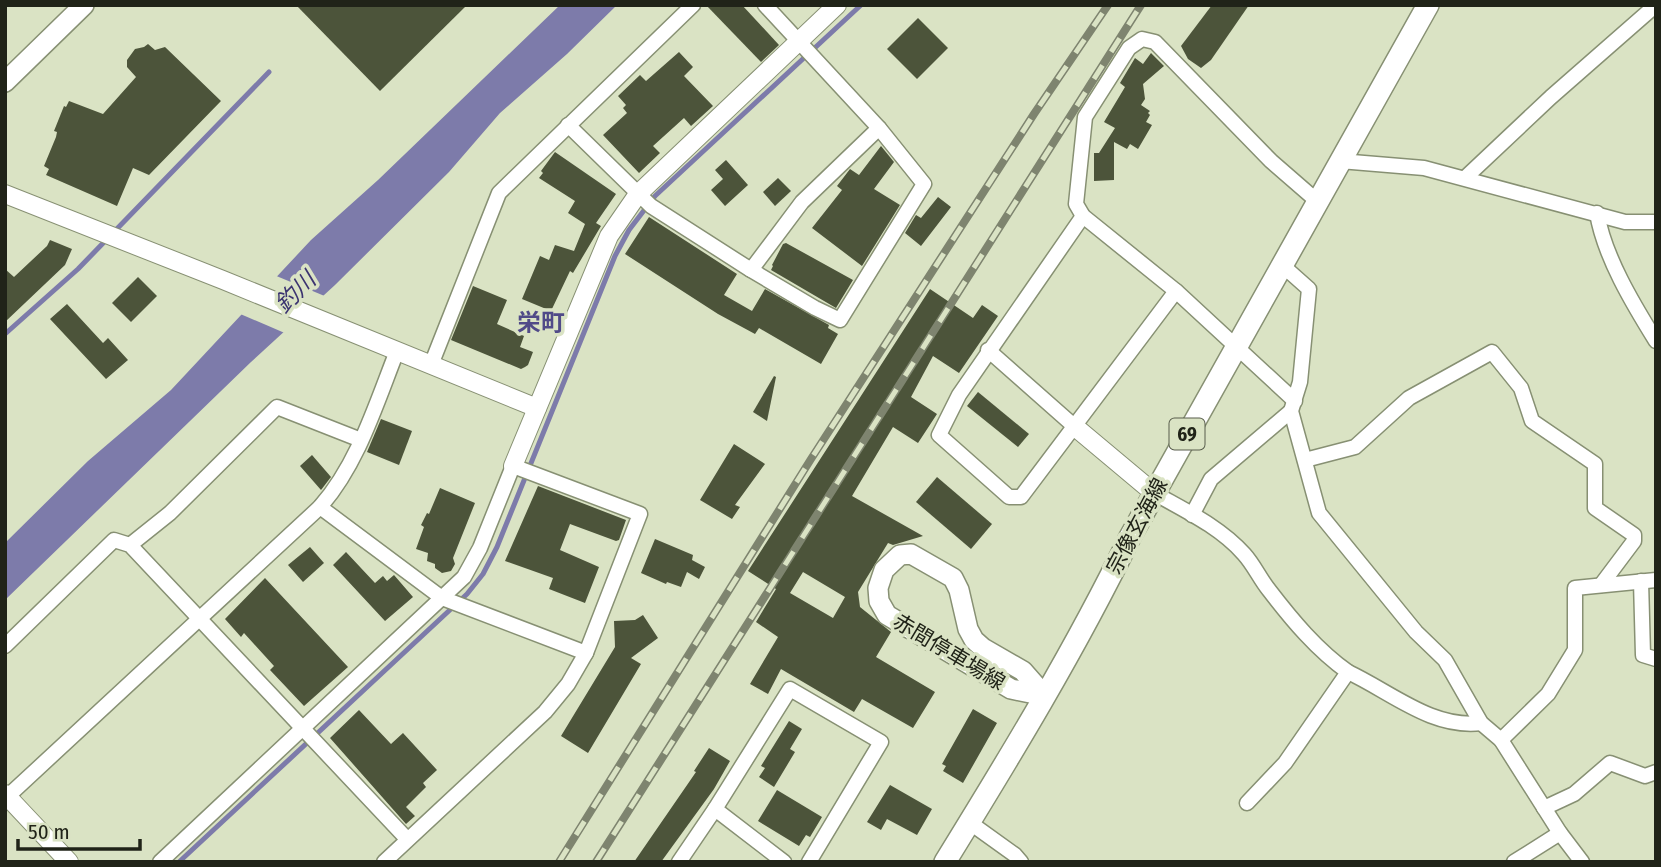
<svg xmlns="http://www.w3.org/2000/svg" width="1661" height="867" font-family="'Fira Sans Condensed','Noto Sans JP',sans-serif">
	<style>
		.water { fill: #7d7baa }
		.pier { fill: #dae3c4 }
		.lines { fill: none; stroke-linecap: round; stroke-linejoin: round }
		.stream { stroke: #7d7baa; stroke-width: 5 }
		.building { fill: #4c543a; fill-rule: evenodd }
		.minor-casing { stroke: #879073; stroke-width: 17 }
		.tertiary-casing { stroke: #879073; stroke-width: 20 }
		.secondary-casing { stroke: #879073; stroke-width: 22 }
		.primary-casing { stroke: #879073; stroke-width: 24 }
		.minor { stroke: #fff; stroke-width: 14 }
		.tertiary { stroke: #fff; stroke-width: 18 }
		.secondary { stroke: #fff; stroke-width: 19 }
		.primary { stroke: #fff; stroke-width: 21 }
		.rail-casing { stroke: #7e846f; stroke-width: 8 }
		.rail { stroke: #dae3c4; stroke-width: 5; stroke-dasharray: 16; stroke-linecap: butt }
		.labels { text-anchor: middle; stroke-width: 7; stroke-linejoin: round; paint-order: stroke }
		.shield { fill: #dae3c4; stroke: #585d4c; stroke-width: 2 }
		.shield-label { font-size: 19px; font-weight: bold; fill: #202318 }
		.street-label { font-size: 21px; fill: #202318; stroke: #dae3c4 }
		.water-label { font-size: 23px; font-style: italic; fill: #3b3370; stroke: #dae3c4 }
		.quarter-label { font-size: 24px; font-weight: bold; fill: #504a88; stroke: #dae3c4 }
	</style>
	<rect width="100%" height="100%" fill="#dae3c4"/>
	<polygon class="water" points="560,5 617,5 567,54 500,113 449,172 335,285 251,362 5,600 5,543 88,461 171,390 311,240 378,180"/>
	<polygon class="pier" points="274,275 327,297 287,334 238,313"/>
	<g class="lines">
		<g class="stream">
			<polyline points="5,334 78,269 269,72"/>
			<polyline points="179,862 467,594 483,574 497,547 615,256 629,230 655,196 861,5"/>
		</g>
	</g>
	<g class="building">
		<polygon points="296,5 467,5 380,91"/>
		<polygon points="706,5 742,5 779,45 761,62"/>
		<polygon points="1212,5 1249,5 1211,60 1201,68 1188,59 1181,46"/>
		<polygon points="918,18 948,48 917,79 887,49"/>
		<polygon points="148,44 155,50 165,47 221,101 149,175 133,168 117,206 46,175 49,169 44,166 56,137 57,132 54,131 64,106 66,107 69,101 103,114 136,77 127,67 127,60 135,49 144,47"/>
		<polygon points="679,52 693,67 684,76 713,106 691,126 684,118 653,146 660,153 639,173 603,135 627,113 623,108 626,105 618,96 640,75 646,81"/>
		<polygon points="1151,53 1164,66 1143,84 1145,99 1141,105 1150,111 1148,113 1150,115 1146,122 1152,125 1138,149 1130,144 1127,149 1114,142 1114,180 1094,181 1094,153 1099,153 1115,128 1104,122 1125,87 1120,83 1135,58 1143,64"/>
		<polygon points="881,146 894,162 874,189 900,205 862,266 812,228 842,190 837,186 850,169 859,175"/>
		<polygon points="555,152 616,194 596,223 601,226 573,273 570,271 551,311 522,299 540,256 549,260 555,245 574,251 585,224 568,213 575,201 539,178 543,173 541,171"/>
		<polygon points="726,160 748,185 725,206 711,190 723,179 715,170"/>
		<polygon points="778,178 791,191 775,206 763,192"/>
		<polygon points="938,197 951,207 921,246 905,233 916,215 921,218"/>
		<polygon points="649,217 737,274 724,295 752,311 765,289 829,325 828,328 838,334 821,364 759,328 755,334 718,314 625,254"/>
		<polygon points="50,240 72,249 65,265 5,322 5,269 14,277 47,246"/>
		<polygon points="786,243 853,280 836,308 771,270 773,266 772,265 783,244"/>
		<polygon points="138,277 157,296 131,322 112,303"/>
		<polygon points="473,286 507,300 497,324 524,336 520,347 533,352 528,365 525,367 521,369 451,340"/>
		<path d="M 930,289 L 973,318 L 982,305 L 998,316 L 959,373 L 933,356 L 911,397 L 937,414 L 918,443 L 893,427 L 852,496 L 923,536 L 893,545 L 888,543 L 858,592 L 860,607 L 891,632 L 876,657 L 935,692 L 913,728 L 862,699 L 854,712 L 781,669 L 768,694 L 750,684 L 778,637 L 756,622 L 776,589 L 748,571 ZM 803,572 L 845,597 L 833,618 L 790,593 Z"/>
		<polygon points="67,304 103,343 108,338 128,360 106,379 50,319"/>
		<polygon points="774,376 776,377 767,421 753,412"/>
		<polygon points="978,392 1029,434 1018,447 967,406"/>
		<polygon points="381,419 412,431 399,465 367,452"/>
		<polygon points="734,444 765,464 735,505 740,507 732,519 700,500"/>
		<polygon points="312,455 331,477 321,490 300,466"/>
		<polygon points="937,477 992,524 971,549 916,502"/>
		<polygon points="538,486 626,520 619,540 616,541 570,524 560,550 599,567 585,603 549,589 553,578 505,561"/>
		<polygon points="440,488 475,503 453,558 455,564 451,571 442,573 435,568 435,564 427,561 428,553 416,549 424,527 421,525 427,513 429,514"/>
		<polygon points="655,539 693,555 692,560 705,567 699,579 687,572 681,587 667,582 666,584 641,573"/>
		<polygon points="310,547 324,563 303,582 288,565"/>
		<polygon points="346,552 375,583 383,576 387,581 394,575 413,597 385,621 333,565"/>
		<polygon points="265,578 348,667 304,706 270,670 274,666 244,633 241,637 225,619"/>
		<polygon points="643,615 658,638 631,658 641,664 588,753 561,736 615,647 614,621 635,620"/>
		<polygon points="973,709 997,723 963,783 943,771 946,766 942,764"/>
		<polygon points="359,710 391,744 403,733 437,770 423,783 426,787 406,807 415,816 406,824 330,738"/>
		<polygon points="789,721 802,729 790,749 795,752 774,787 759,777 765,768 761,766"/>
		<polygon points="709,748 730,761 714,789 661,862 634,862 696,772 694,771"/>
		<polygon points="890,785 932,809 917,835 887,819 881,830 867,822"/>
		<polygon points="777,790 822,817 810,837 806,835 799,846 758,821"/>
	</g>
	<g class="lines">
		<defs>
			<g id="minor">
				<polyline points="568,125 651,206 751,270 815,308 840,320 924,184 879,128 765,5"/>
				<polyline points="1340,161 1424,168 1625,222 1656,222"/>
				<polyline points="1465,178 1551,97 1656,5"/>
				<path d="M 1597,213 C 1604,256 1633,304 1656,341"/>
				<polyline points="1083,216 959,395 939,435 1009,497 1021,497 1176,291"/>
				<polyline points="1282,265 1309,289 1300,382 1291,411 1319,513 1416,632 1445,660 1481,723 1501,740 1560,833 1582,862"/>
				<polyline points="751,270 802,202 879,128"/>
				<polyline points="988,350 1074,426"/>
				<polyline points="431,365 499,193 693,5"/>
				<polyline points="1295,401 1176,291 1083,216 1076,204 1085,117 1129,48 1142,39 1155,42 1271,161 1317,201"/>
				<polyline points="1305,460 1355,447 1409,398 1492,352 1521,388 1532,421 1595,464 1595,508 1634,535 1634,541 1601,585"/>
				<path d="M 1154,493 C 1186,511 1220,527 1244,554 C 1254,565 1260,579 1269,590 C 1292,620 1317,650 1348,672 L 1285,763 L 1247,803"/>
				<polyline points="320,507 442,598 586,653"/>
				<polyline points="1192,515 1211,479 1291,411"/>
				<polyline points="130,545 170,513 277,407 361,440"/>
				<polyline points="1641,581 1643,655 1656,659"/>
				<polyline points="5,646 114,540 130,545 407,839"/>
				<path d="M 1348,672 C 1391,692 1432,729 1481,723"/>
				<polyline points="1501,740 1548,694 1575,650 1575,588 1656,580"/>
				<path d="M 7,797 L 320,507 C 358,464 376,404 397,351"/>
				<polyline points="1544,808 1574,794 1610,763 1645,776 1656,772"/>
				<polyline points="715,809 784,862"/>
				<polyline points="969,822 1015,855 1021,862"/>
				<polyline points="160,862 464,577 480,548 513,466 640,514 586,653 568,684 545,712 384,862"/>
				<polyline points="679,862 715,809 790,689 881,742 809,862"/>
				<polyline points="1514,862 1560,833"/>
			</g>
			<g id="tertiary">
				<polyline points="5,194 223,280 537,408"/>
				<polyline points="1074,426 1154,493"/>
				<polyline points="513,466 609,236 638,194 837,5"/>
				<polyline points="5,794 69,862"/>
			</g>
			<g id="secondary">
				<polyline points="5,82 84,5"/>
				<polygon points="911,554 953,578 959,590 968,629 974,640 983,648 1023,671 1045,696 1011,689 887,615 879,601 878,588 884,570 900,555"/>
			</g>
			<path id="primary" d="M 945,862 C 1011,755 1075,650 1130,537 L 1428,5"/>
		</defs>
		<use href="#minor" class="minor-casing"/>
		<use href="#tertiary" class="tertiary-casing"/>
		<use href="#secondary" class="secondary-casing"/>
		<use href="#primary" class="primary-casing"/>
		<use href="#minor" class="minor"/>
		<use href="#tertiary" class="tertiary"/>
		<use href="#secondary" class="secondary"/>
		<use href="#primary" class="primary"/>
		<defs>
			<g id="rail">
				<polyline points="559,862 811,459 1034,114 1108,5"/>
				<polyline points="596,862 1141,5"/>
			</g>
		</defs>
		<use href="#rail" class="rail-casing"/>
		<use href="#rail" class="rail"/>
	</g>
	<g class="labels">
		<rect class="shield" x="1169.5" y="418.5" width="35" height="31" rx="5"/>
		<g class="shield-label">
			<text x="1187" y="441">69</text>
		</g>
		<g class="street-label">
			<text transform="translate(1137 526) rotate(-62)" y="7">宗像玄海線</text>
			<text transform="translate(949 652) rotate(31)" y="7">赤間停車場線</text>
		</g>
		<g class="water-label">
			<text transform="translate(295 292) rotate(-45)" y="8">釣川</text>
		</g>
		<g class="quarter-label">
			<text x="541" y="331">栄町</text>
		</g>
	</g>
	<rect width="1661" height="867" fill="none" stroke="#202318" stroke-width="14"/>
	<path d="M18 839v10h122v-10" fill="none" stroke="#202318" stroke-width="3.5"/>
	<text x="28" y="839" font-size="21" fill="#202318" stroke="#dae3c4" stroke-width="5" paint-order="stroke">50 m</text>
</svg>
